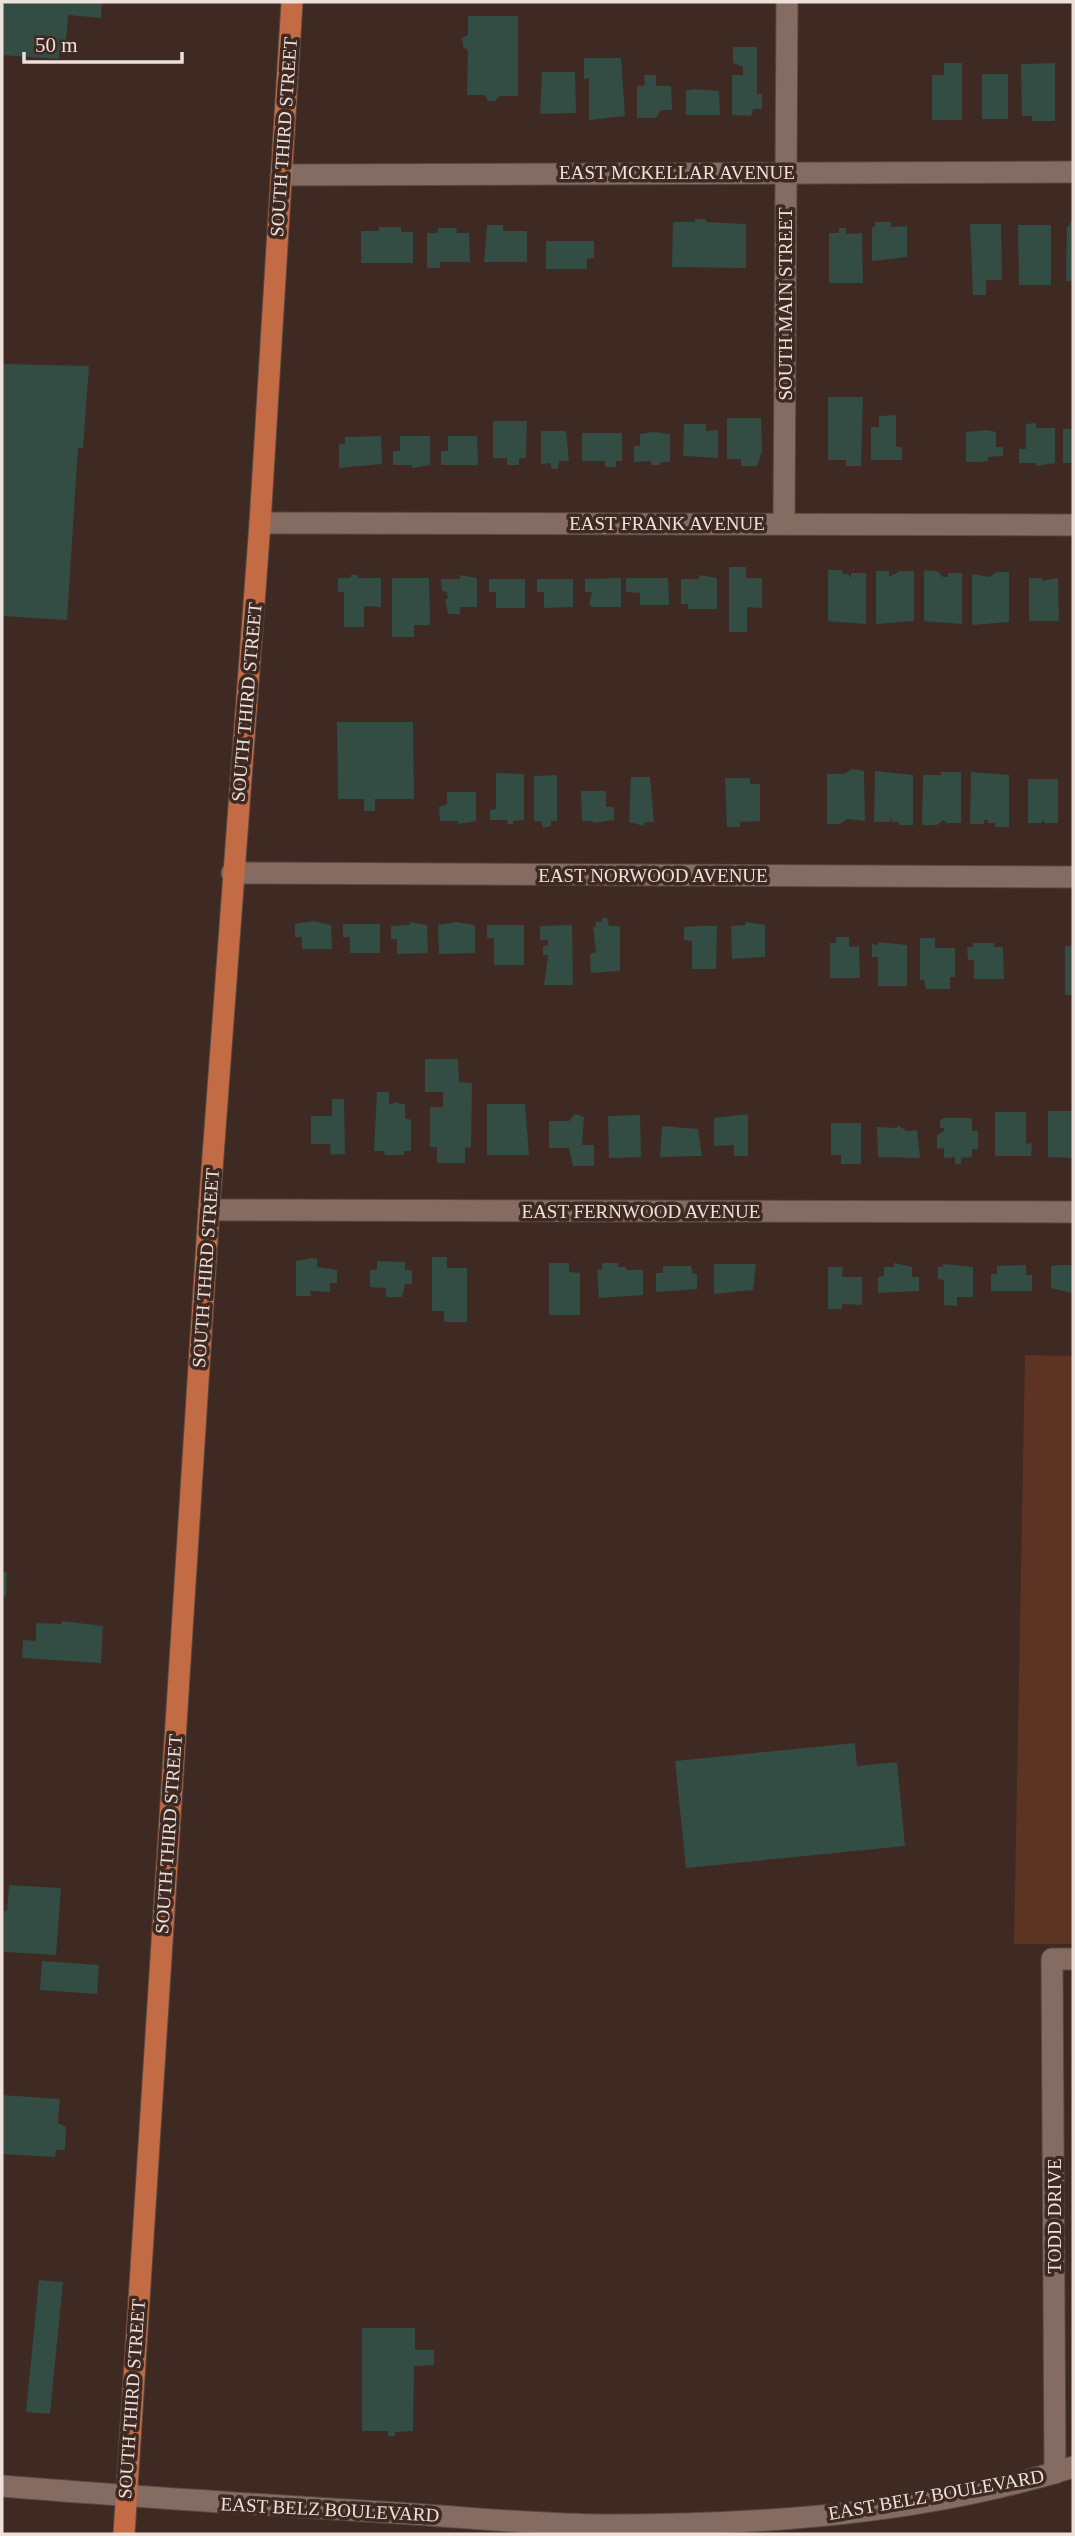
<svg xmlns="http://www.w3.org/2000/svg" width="1075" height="2536" font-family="'Times New Roman',serif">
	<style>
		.green { fill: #5d3323 }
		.building { fill: #334c44 }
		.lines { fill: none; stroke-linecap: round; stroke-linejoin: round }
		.minor-casing { stroke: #594841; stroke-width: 23 }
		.major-casing { stroke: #594841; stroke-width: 23 }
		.minor { stroke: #846c63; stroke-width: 21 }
		.major { stroke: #c26b45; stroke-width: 21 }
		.labels { text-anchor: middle; stroke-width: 7; stroke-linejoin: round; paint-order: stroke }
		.street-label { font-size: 19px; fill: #eee0db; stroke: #3e2a22 }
	</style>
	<rect width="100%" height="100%" fill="#3e2a22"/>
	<polygon class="green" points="1025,1355 1073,1356 1073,1944 1014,1944"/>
	<g class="building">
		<polygon points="2,2 102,2 101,18 68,15 65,54 59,53 59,59 2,55"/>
		<polygon points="468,16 518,16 518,96 500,96 495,101 488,101 485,95 467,95 468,50 463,47 462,38 468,35"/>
		<polygon points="733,47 757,47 757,94 762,94 762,109 753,109 751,116 732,115 732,75 743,75 743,67 733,63"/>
		<polygon points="584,58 621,58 625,116 589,120 589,78 584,79"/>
		<polygon points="944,63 962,63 962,120 932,120 932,75 944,75"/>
		<polygon points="1055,63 1055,121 1032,121 1032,116 1022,116 1021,64"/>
		<polygon points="542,72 575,72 576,113 540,114"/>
		<rect x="982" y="74" width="26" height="45"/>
		<polygon points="644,75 656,75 656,86 671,86 672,110 661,110 656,118 637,118 637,86 645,85"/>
		<polygon points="693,89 719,91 720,115 686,115 686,91"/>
		<polygon points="695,219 706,219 706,222 746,224 746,268 672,267 673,222 695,222"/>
		<polygon points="1070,221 1073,221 1073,281 1066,281 1067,226 1070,226"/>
		<polygon points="875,222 891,222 891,227 907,226 907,257 872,261 872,227 875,227"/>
		<polygon points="970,224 1001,224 1002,280 986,280 986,295 973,295"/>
		<polygon points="487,225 503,225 503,231 527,231 527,262 484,262"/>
		<polygon points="1018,225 1051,225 1051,285 1019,285"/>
		<polygon points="379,227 401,227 401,232 413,232 413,263 361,263 361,231 379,231"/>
		<polygon points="438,228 457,228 456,233 469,233 470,262 440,262 440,268 427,268 427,233 438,233"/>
		<polygon points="839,228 846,228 846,234 862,233 863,283 829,283 829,233 839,233"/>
		<polygon points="546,241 594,241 594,258 587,259 587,269 546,269"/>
		<polygon points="2,364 89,366 83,448 78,448 67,620 2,616"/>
		<polygon points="828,397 863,397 861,466 846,466 846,460 828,460"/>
		<polygon points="896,415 896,447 902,447 902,460 871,460 871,427 879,427 879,416"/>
		<polygon points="727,418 761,418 762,451 757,466 741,466 741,459 727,459"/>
		<polygon points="493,421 527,421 526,458 519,458 519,465 507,465 507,458 493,458"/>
		<polygon points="1036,423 1036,428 1055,428 1055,463 1036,466 1036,463 1019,463 1019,449 1026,449 1026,424"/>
		<polygon points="684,424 706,424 706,431 718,430 718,458 683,456"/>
		<rect x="1063" y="429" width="10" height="34"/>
		<polygon points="986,430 996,432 996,447 1003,447 1003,456 988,457 988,461 982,462 966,462 966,432"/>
		<polygon points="541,431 566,431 569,461 559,461 558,469 552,469 550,463 541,464"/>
		<polygon points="653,432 670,434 670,462 660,462 660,465 651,465 651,461 634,462 634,446 640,446 640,434"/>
		<polygon points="582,433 622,433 622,461 616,461 616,467 605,467 605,461 582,461"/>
		<polygon points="381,436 382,464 339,468 339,444 345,444 345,437"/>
		<polygon points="400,436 430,436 430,465 412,468 412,465 393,465 393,451 400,451"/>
		<polygon points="448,436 477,436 478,465 441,465 441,451 448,451"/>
		<polygon points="729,567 746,567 746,578 762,578 762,608 747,607 747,632 729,632"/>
		<polygon points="828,570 842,570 843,574 848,574 851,578 851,573 866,573 866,624 828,621"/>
		<polygon points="924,570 937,571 943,577 948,577 948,573 962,573 962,624 924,621"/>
		<polygon points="876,571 889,571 889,577 900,571 914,571 914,621 876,624"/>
		<polygon points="997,572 1009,572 1009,622 972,625 972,574 990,577"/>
		<polygon points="351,575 358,575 358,578 381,578 381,607 364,606 364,627 344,627 344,592 338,592 338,578 351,578"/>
		<polygon points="459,575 477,578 477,607 460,607 460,614 448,614 445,599 448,599 447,592 442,591 441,579 460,579"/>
		<polygon points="699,575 717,578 717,609 688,609 688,604 681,604 681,579 699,579"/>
		<polygon points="392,578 429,578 430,625 414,625 414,637 392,637"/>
		<polygon points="621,578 621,607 592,607 589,604 592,592 585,592 585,579"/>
		<polygon points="626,578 668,578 669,605 640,605 640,593 626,592"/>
		<polygon points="1029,578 1042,578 1042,581 1058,578 1059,621 1029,621"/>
		<polygon points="489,579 525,579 525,608 496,608 496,592 489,592"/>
		<polygon points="537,579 573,579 573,607 544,608 544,592 537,592"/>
		<polygon points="337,722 413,722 414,799 375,799 375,811 364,811 364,799 338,799"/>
		<polygon points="852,769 864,771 865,821 847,819 840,824 827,824 827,774 844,774"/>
		<polygon points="875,771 913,775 913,825 899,825 899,822 892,822 892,819 889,822 874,822"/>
		<polygon points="941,772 961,772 961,823 947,823 943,820 937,825 922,825 923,775 941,775"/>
		<polygon points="971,772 1009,775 1009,827 995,827 995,823 988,823 988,820 984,820 984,824 970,824"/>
		<polygon points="496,773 524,774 524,820 513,821 513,824 508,824 507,820 490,820 490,810 496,809"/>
		<polygon points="557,775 557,821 551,821 551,826 543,828 541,821 534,821 534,776"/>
		<polygon points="631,777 650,777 654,822 645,822 644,826 629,822"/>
		<polygon points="725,778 750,778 750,784 760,784 760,821 740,822 740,827 727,827"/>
		<polygon points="1028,779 1058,779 1058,823 1044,823 1044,819 1041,823 1028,823"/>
		<polygon points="581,791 606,791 606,807 614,807 614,820 593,823 593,821 582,821"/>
		<polygon points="447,792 476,792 476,821 458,824 458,821 440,821 439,807 447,804"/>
		<polygon points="602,918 607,918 609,926 620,926 620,971 591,973 590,954 596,952 593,927 596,927 596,922 602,922"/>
		<polygon points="313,921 331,925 332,949 302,949 302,937 295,937 295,924"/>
		<polygon points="410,922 427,925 428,953 397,954 397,939 391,939 391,926 410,925"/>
		<polygon points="457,922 475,925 475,953 439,954 438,925"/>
		<polygon points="745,922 765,925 765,957 732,959 731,926 746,925"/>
		<polygon points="343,924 380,924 380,953 350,953 350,937 343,937"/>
		<polygon points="487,925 524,925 524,965 494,965 494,938 487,938"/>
		<polygon points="572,925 573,985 544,985 548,955 543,955 543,946 548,946 548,940 540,940 540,926"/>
		<polygon points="699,926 717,926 716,969 692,969 692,941 684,940 684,927"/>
		<polygon points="836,937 849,937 849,947 859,946 860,978 830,978 830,943 836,943"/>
		<polygon points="920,938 935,938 935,948 955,948 955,977 950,977 950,989 926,989 924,980 920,980"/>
		<polygon points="878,942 907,945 907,986 878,986 878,957 872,957 872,944 878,945"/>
		<polygon points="973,943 994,943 994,947 1003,947 1004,979 974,979 974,960 968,960 967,947 973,947"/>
		<rect x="1065" y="946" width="8" height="49"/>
		<polygon points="425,1059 458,1059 459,1082 472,1083 471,1148 465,1147 465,1163 437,1163 437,1147 430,1147 430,1107 443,1107 443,1092 425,1092"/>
		<polygon points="377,1092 389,1092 389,1104 399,1102 399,1104 405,1104 405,1118 411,1120 411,1151 404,1151 404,1155 385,1155 384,1151 374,1151"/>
		<polygon points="332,1099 344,1099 345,1154 331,1155 330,1144 311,1144 311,1116 332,1116"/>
		<polygon points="487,1104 525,1104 529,1155 487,1155"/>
		<polygon points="1048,1111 1073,1111 1073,1158 1048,1157"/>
		<polygon points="995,1112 1026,1112 1026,1144 1032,1143 1031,1156 995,1156"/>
		<polygon points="575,1114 584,1117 582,1145 594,1145 594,1166 573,1166 569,1148 549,1148 549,1121 569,1121"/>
		<polygon points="748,1114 748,1156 734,1156 734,1145 714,1146 714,1118"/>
		<polygon points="640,1115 641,1157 609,1158 608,1116"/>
		<polygon points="944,1118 972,1118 972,1131 978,1131 978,1149 972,1149 972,1157 961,1158 961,1164 955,1164 955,1157 944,1158 944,1148 937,1149 937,1135 944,1131 944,1128 940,1128 940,1120"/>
		<polygon points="831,1123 861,1123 861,1164 841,1164 841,1155 831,1155"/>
		<polygon points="897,1125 907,1131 917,1130 920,1158 878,1157 877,1127 897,1128"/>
		<polygon points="662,1126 698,1129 702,1156 660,1157"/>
		<polygon points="432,1257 447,1257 447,1268 467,1268 467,1322 444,1322 444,1311 432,1311"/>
		<polygon points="312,1258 317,1259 317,1267 337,1270 337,1283 330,1283 330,1292 310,1291 311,1296 296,1296 296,1261"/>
		<polygon points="377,1261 405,1262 405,1270 412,1270 412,1284 405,1284 402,1297 386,1297 386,1288 370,1287 370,1270 377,1270"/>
		<polygon points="549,1263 569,1263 569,1272 580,1273 580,1315 549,1315"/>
		<polygon points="602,1263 618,1263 618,1267 626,1267 626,1270 643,1270 643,1295 599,1298 597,1270 602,1269"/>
		<polygon points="894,1263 912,1267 912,1277 919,1277 919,1291 878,1293 878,1277 884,1276 884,1267 894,1267"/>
		<polygon points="714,1264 756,1264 753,1290 714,1294"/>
		<polygon points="943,1264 973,1267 973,1297 957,1297 957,1306 944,1305 944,1280 938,1279 938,1267 943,1267"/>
		<polygon points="1026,1265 1026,1275 1032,1275 1032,1291 991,1291 991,1274 997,1274 997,1266"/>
		<polygon points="1059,1265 1073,1265 1073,1293 1051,1288 1051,1266"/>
		<polygon points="663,1266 691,1266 693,1274 697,1274 697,1289 656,1292 656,1273 663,1273"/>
		<polygon points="828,1267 843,1267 842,1277 862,1277 862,1305 842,1304 842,1309 828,1309"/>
		<polygon points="2,1572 7,1572 6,1597 2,1596"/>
		<polygon points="62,1621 103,1626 101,1663 22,1658 23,1640 36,1641 36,1623 62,1624"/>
		<polygon points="855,1743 857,1766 897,1762 905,1846 686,1868 675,1761"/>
		<polygon points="9,1885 61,1888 56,1955 4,1952 4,1911 7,1911"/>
		<polygon points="42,1961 99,1965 97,1994 40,1990"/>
		<polygon points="2,2095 60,2099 58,2123 66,2127 65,2150 56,2150 55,2157 2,2154"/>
		<polygon points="39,2280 63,2282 50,2414 26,2412"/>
		<polygon points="362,2328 415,2328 415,2350 434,2350 434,2365 414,2366 413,2431 395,2432 395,2436 388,2436 388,2431 362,2431"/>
	</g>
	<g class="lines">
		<defs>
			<g id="minor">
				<polyline points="281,175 1073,172"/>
				<polyline points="260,523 1073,525"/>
				<polyline points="784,523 787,2"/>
				<polyline points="232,873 1073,877"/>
				<polyline points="209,1210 1073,1212"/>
				<polyline points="1055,2473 1052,1959 1073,1959"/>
				<path d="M 2,2486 C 133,2497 265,2505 396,2513 C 466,2517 537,2525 607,2525 C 760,2525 926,2514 1073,2467"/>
			</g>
			<polyline id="major" points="124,2534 209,1210 260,523 292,2"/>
		</defs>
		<use href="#minor" class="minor-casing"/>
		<use href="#major" class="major-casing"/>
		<use href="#minor" class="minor"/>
		<use href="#major" class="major"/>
	</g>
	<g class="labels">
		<g class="street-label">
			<text transform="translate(283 137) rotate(-86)" y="7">SOUTH THIRD STREET</text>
			<text x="677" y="179">EAST MCKELLAR AVENUE</text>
			<text transform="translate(785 304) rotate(-90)" y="7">SOUTH MAIN STREET</text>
			<text x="667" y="530">EAST FRANK AVENUE</text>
			<text transform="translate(246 702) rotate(-85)" y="7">SOUTH THIRD STREET</text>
			<text x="653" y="882">EAST NORWOOD AVENUE</text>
			<text x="641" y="1218">EAST FERNWOOD AVENUE</text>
			<text transform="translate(205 1268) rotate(-86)" y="7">SOUTH THIRD STREET</text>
			<text transform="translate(168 1834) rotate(-86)" y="7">SOUTH THIRD STREET</text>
			<text transform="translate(1054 2216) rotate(-90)" y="7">TODD DRIVE</text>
			<text transform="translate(131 2399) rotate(-86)" y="7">SOUTH THIRD STREET</text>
			<text transform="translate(936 2494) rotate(-10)" y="7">EAST BELZ BOULEVARD</text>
			<text transform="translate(330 2509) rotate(3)" y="7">EAST BELZ BOULEVARD</text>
		</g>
	</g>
	<rect width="1075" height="2536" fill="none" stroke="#eee0db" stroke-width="7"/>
	<path d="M24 52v10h158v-10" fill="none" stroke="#eee0db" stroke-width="3.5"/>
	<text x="35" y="52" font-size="21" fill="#eee0db" stroke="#3e2a22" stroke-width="5" paint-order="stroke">50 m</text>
</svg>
